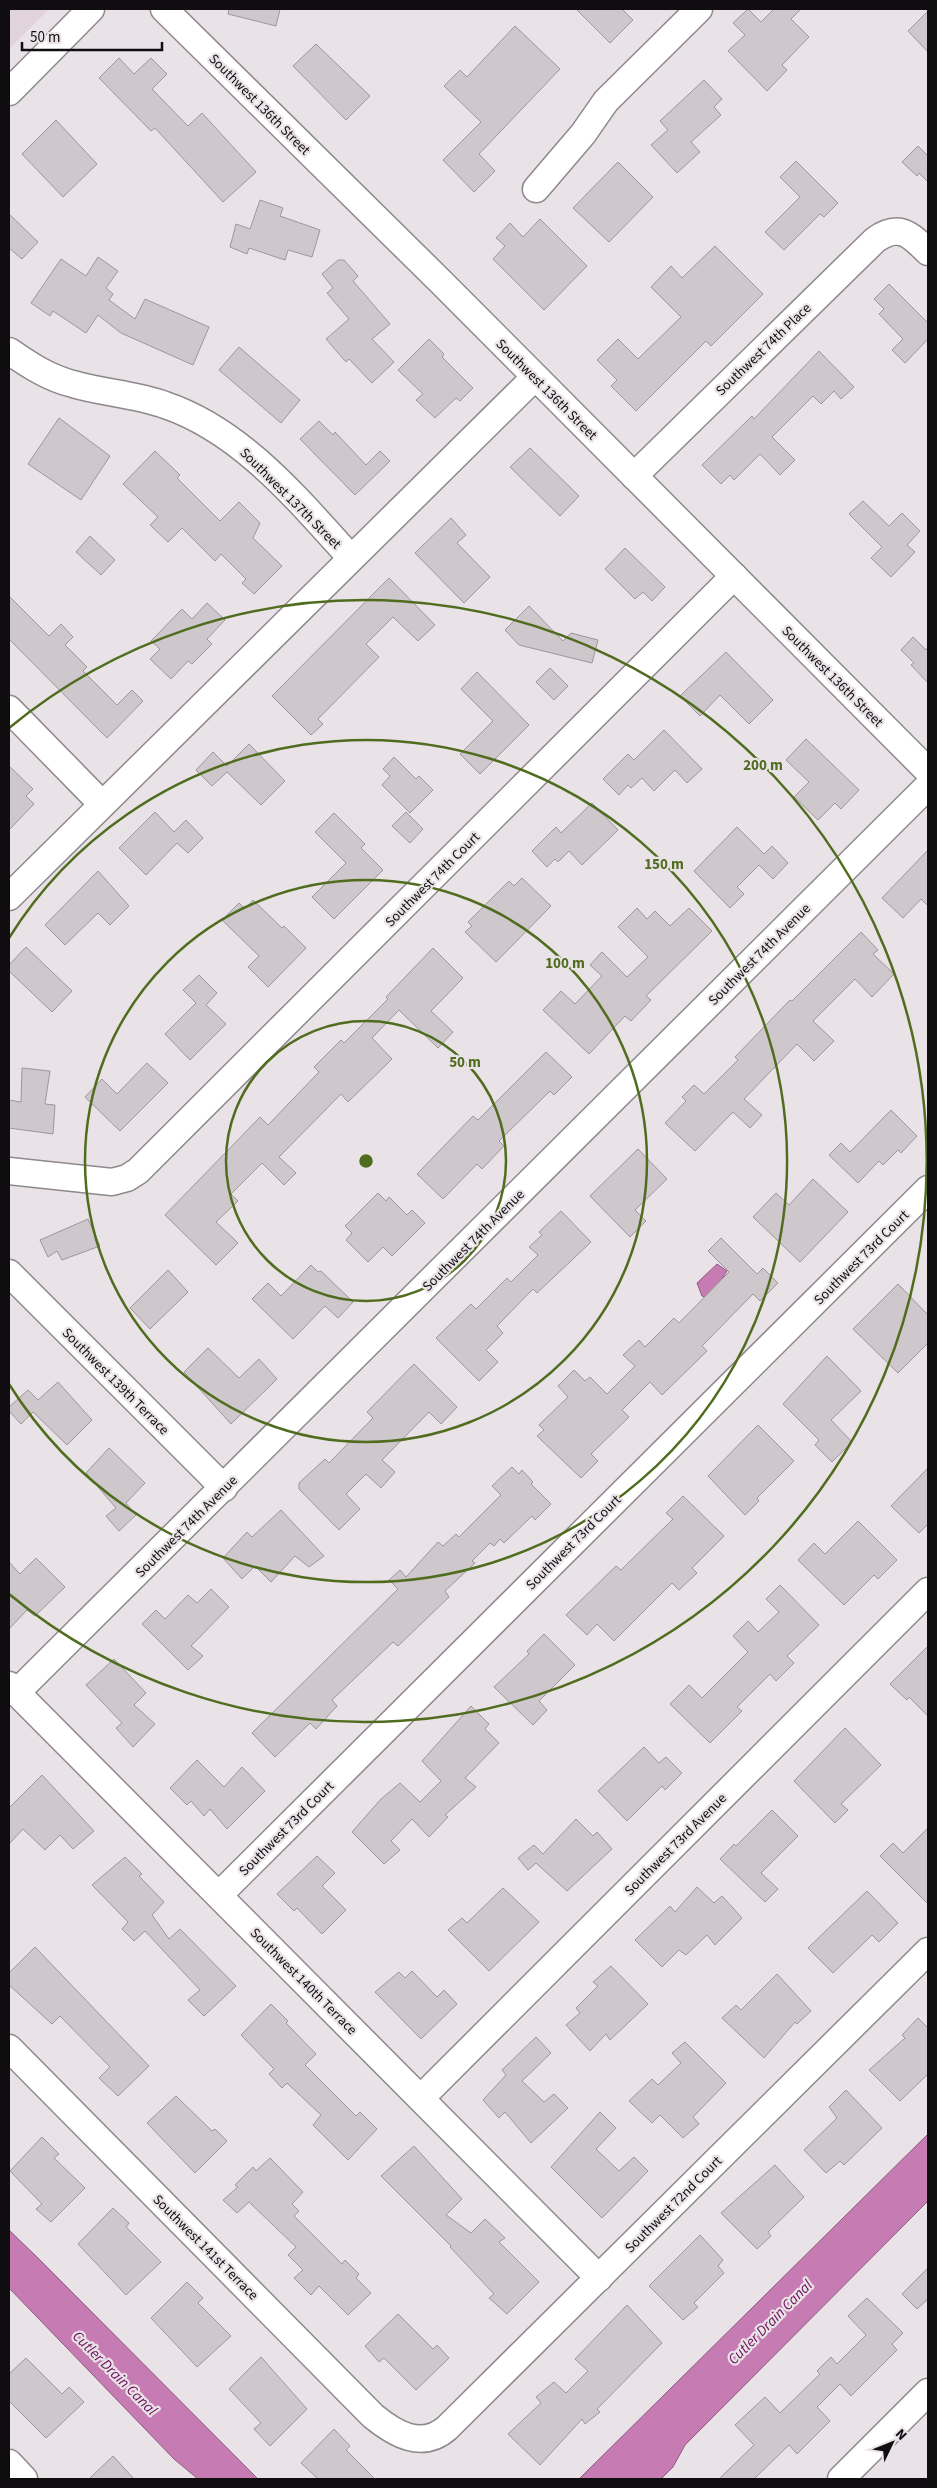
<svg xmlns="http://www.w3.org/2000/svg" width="937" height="2488" font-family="'Source Sans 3',sans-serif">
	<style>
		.built { fill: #e0d3db }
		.water { fill: #c67bb2; stroke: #8f5a81 }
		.building { fill: #cec8cc; stroke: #9d979b }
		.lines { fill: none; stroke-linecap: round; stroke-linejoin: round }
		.minor-casing { stroke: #8e898c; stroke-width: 29 }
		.minor { stroke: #fff; stroke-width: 26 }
		.ring { fill: none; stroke: #506c1f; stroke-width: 2.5 }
		.labels { text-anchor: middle; stroke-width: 4.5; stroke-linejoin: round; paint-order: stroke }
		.street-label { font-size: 14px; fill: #0f0d0f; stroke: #e9e3e7 }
		.water-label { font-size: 15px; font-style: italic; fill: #690d58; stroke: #e9e3e7 }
		.centre { fill: #506c1f; stroke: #e9e3e7; stroke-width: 2.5 }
		.ring-label { font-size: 15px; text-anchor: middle; font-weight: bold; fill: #506c1f; stroke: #e9e3e7; stroke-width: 4.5; stroke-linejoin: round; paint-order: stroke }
	</style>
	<rect width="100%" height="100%" fill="#e9e3e7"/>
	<polygon class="built" points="9,9 49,9 9,49"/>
	<g class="water">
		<polygon points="717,1264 727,1271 718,1285 704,1297 702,1296 697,1283"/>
		<polygon points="928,2134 928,2201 685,2445 673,2467 661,2479 579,2479"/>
		<polygon points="9,2230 38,2258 258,2479 198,2479 174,2459 9,2288"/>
	</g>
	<g class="building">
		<polygon points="229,9 280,9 276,26 228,14"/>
		<polygon points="576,9 622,9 633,20 610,43"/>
		<polygon points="748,9 761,22 774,9 801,9 791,19 809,37 782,65 787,70 767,91 728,51 745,35 733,23"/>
		<polygon points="928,11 928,52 908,31"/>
		<polygon points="515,26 560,69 479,154 495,171 474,192 443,160 481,122 444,86 460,70 467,77"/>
		<polygon points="316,44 370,96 346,120 293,66"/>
		<polygon points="119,58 134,74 151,58 167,74 152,89 188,126 202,113 256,172 223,202 155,128 151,131 99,78"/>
		<polygon points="704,80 722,99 714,107 721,115 691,142 700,152 677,173 651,145 668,130 660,121"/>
		<polygon points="56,120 97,164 63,197 22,154"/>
		<polygon points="918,146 928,156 928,182 919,173 917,176 902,162"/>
		<polygon points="796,161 838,203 824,217 820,214 784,250 765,232 800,197 780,177"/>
		<polygon points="618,162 653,197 609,242 573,208"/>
		<polygon points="260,200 283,208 280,216 320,230 312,257 288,250 285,260 249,248 247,254 230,247 236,224 250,229"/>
		<polygon points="9,214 38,242 22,259 9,248"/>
		<polygon points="540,219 587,266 544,310 493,259 505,246 496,238 510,223 523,237"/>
		<polygon points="715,246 763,294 711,346 706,341 636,411 611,386 617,380 597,360 618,339 638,359 681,317 651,287 671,266 682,278"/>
		<polygon points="98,257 118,271 106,288 113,294 109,300 135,319 145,299 209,327 193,365 121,333 98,315 86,333 53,311 50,316 31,303 61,259 86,276"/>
		<polygon points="338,260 344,260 358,276 353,281 390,324 372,339 394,362 372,383 349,359 346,362 326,339 349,319 327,293 333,288 322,274"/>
		<polygon points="889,284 928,323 928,339 905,363 892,350 903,339 879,314 884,309 874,299"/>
		<polygon points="429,339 444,354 442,357 473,388 460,401 456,398 435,418 416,400 423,394 398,370"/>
		<polygon points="239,347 300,400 281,423 219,370"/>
		<polygon points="819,351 854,387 841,399 834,391 821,404 813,396 772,437 795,460 780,475 760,454 734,480 730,475 721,484 702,465 752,416 754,419"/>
		<polygon points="59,418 110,456 81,500 28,464"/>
		<polygon points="319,421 333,435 335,432 366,465 380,451 390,461 355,495 300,439"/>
		<polygon points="530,448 579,496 560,516 510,467"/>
		<polygon points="155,451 180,475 177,478 220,521 239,502 260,523 253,538 282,566 254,594 242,583 246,579 221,554 215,561 182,528 168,542 150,525 158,517 123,484"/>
		<polygon points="863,501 889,526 902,513 920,531 907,545 915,552 891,577 871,558 882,547 849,514"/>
		<polygon points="451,518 466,535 457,543 490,577 464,603 415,553"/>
		<polygon points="90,536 115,560 101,575 76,552"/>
		<polygon points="625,548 665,587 652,601 643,592 635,599 605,569"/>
		<polygon points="389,578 435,625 418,641 393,617 366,644 379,657 318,719 323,724 311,735 272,696"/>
		<polygon points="9,596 49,636 61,624 73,637 65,645 87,667 83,671 117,705 132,690 143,701 107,738 9,639"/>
		<polygon points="207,603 225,620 207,639 212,644 192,664 188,661 171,679 150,659 160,649 151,641 182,609 192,619"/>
		<polygon points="529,606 563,641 571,633 598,640 592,663 519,645 505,630"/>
		<polygon points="913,637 926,650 928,647 928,683 911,665 914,663 901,650"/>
		<polygon points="726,652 773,700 749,724 720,695 700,716 680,696"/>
		<polygon points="550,668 568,686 554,700 536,682"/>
		<polygon points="477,672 529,725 480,774 460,754 493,721 461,689"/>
		<polygon points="664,730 702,769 687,783 675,770 654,791 642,778 631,788 628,785 619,795 603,779 628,754 634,760"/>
		<polygon points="806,739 859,790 841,809 835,803 818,820 794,797 809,782 786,760"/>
		<polygon points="249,744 285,781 261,805 227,772 212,786 196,770 213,752 227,766"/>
		<polygon points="394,757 416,779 419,776 433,790 410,813 382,785 390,776 383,769"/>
		<polygon points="9,766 33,789 26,796 34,804 9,830"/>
		<polygon points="592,803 618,830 582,865 569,851 558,862 555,859 547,867 532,851 556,827 561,833"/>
		<polygon points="155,812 174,832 186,820 203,838 188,853 177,843 146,875 119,848"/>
		<polygon points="406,812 423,829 410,843 392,826"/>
		<polygon points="334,813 365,844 361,848 383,870 334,919 312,897 346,863 315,832"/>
		<polygon points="737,827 764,854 772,846 788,863 773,879 759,865 737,887 744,894 730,908 694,871"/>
		<polygon points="928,850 928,906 921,899 903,918 882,898"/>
		<polygon points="98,871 129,906 110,925 98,913 65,945 45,925"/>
		<polygon points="522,878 551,906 496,962 465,932 472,926 468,922 509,881 514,886"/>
		<polygon points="253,900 282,928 284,926 306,948 268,987 248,967 259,956 222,920 239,903 245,909"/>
		<polygon points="637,908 647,919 655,911 670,926 689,908 712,931 646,996 651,1000 631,1021 625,1016 589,1054 543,1010 561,991 575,1004 602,976 590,965 602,952 627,977 648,957 618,927"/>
		<polygon points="861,932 878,950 873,954 894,974 872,997 855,979 813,1021 834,1041 814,1061 797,1044 744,1099 762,1115 750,1128 733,1112 695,1151 665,1123 686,1101 682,1097 694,1085 704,1094 738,1060 735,1057 790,1000 792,1001"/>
		<polygon points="26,947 72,991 52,1012 9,971 9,965"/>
		<polygon points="433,948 463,978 431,1011 453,1032 438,1048 399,1010 372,1038 392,1059 348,1102 341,1094 279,1157 296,1173 284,1185 262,1163 231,1194 238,1201 216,1222 238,1243 216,1265 165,1215 260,1117 268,1125 319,1072 314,1067 341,1040 344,1043 388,999 386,997"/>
		<polygon points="199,975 217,993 206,1005 226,1024 190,1060 165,1034 196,1003 183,990"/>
		<polygon points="546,1052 572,1077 554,1095 550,1091 499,1141 504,1146 482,1169 477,1164 443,1199 417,1174 473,1116 478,1120"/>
		<polygon points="147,1063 168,1083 120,1131 85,1097 102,1079 117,1094"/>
		<polygon points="22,1068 50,1071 45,1104 55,1105 53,1134 9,1128 9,1100 21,1102"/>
		<polygon points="891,1110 917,1136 901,1153 898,1150 883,1165 879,1161 858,1183 829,1155 841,1143 850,1152"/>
		<polygon points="638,1149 667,1179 635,1210 646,1221 630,1237 590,1196"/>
		<polygon points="813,1179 848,1212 800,1262 753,1217 776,1193 789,1205"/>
		<polygon points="378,1193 386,1201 389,1197 407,1215 412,1210 425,1223 392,1256 383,1247 368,1262 346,1240 352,1233 345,1226"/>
		<polygon points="561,1211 591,1242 537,1293 533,1289 497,1326 503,1333 486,1350 498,1362 479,1381 436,1338 471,1304 476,1309 507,1278 511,1282 538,1255 529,1247 542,1235 539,1232"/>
		<polygon points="88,1219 100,1246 62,1260 57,1251 48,1257 40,1240"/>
		<polygon points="721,1238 757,1274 763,1268 778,1283 760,1301 753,1294 702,1346 707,1351 662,1395 650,1382 622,1410 629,1417 591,1454 598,1461 581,1478 537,1436 544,1430 539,1425 568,1397 558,1386 574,1370 585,1381 590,1377 607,1394 635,1366 623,1355 639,1340 645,1347 674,1318 679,1323 729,1272 708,1251"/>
		<polygon points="311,1265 318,1272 321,1271 353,1302 338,1318 325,1306 293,1339 252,1299 268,1283 281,1296"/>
		<polygon points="168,1270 188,1292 150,1329 130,1308"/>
		<polygon points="898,1284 928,1315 928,1343 898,1373 853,1329"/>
		<polygon points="208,1348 239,1378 259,1359 277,1379 231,1424 184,1372"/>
		<polygon points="827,1356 861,1391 831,1420 852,1442 832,1462 815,1445 819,1440 783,1404"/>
		<polygon points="414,1364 457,1407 441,1424 429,1412 382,1460 395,1472 381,1488 366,1474 346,1494 360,1509 339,1530 299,1489 299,1483 325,1459 329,1463 373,1418 367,1412"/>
		<polygon points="58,1382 92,1420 67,1445 33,1412 21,1424 9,1411 9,1407 28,1390 38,1400"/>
		<polygon points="758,1425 794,1461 757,1498 759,1501 745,1515 708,1476"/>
		<polygon points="109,1448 145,1483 126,1503 136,1515 119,1531 106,1516 116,1508 86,1473"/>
		<polygon points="512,1467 519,1474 522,1470 533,1482 531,1484 551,1504 535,1520 532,1516 504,1543 500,1539 494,1546 490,1543 472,1561 475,1563 445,1591 449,1597 398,1646 393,1642 332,1700 337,1706 316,1729 310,1723 275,1757 252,1733 398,1589 389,1580 400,1570 406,1577 438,1542 443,1546 456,1534 459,1537 501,1495 492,1486"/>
		<polygon points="928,1468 928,1524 919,1533 891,1506"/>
		<polygon points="683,1496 724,1536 692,1568 697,1573 679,1590 672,1583 614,1641 597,1624 587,1635 566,1615 616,1566 621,1570 673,1519 666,1513"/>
		<polygon points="281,1510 324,1556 309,1567 295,1556 271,1582 255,1566 242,1579 223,1558 247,1532 252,1537"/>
		<polygon points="858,1521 897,1560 878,1579 874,1575 844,1605 798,1560 814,1543 825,1554"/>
		<polygon points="36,1558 65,1587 35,1616 27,1610 9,1629 9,1562 20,1574"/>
		<polygon points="780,1585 819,1625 787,1656 794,1663 776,1681 770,1674 737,1707 742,1711 710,1743 670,1704 689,1685 702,1698 748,1652 733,1636 748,1621 758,1632 779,1612 766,1599"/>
		<polygon points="211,1589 229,1607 191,1646 203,1656 188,1670 142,1624 156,1610 165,1619 188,1595 197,1603"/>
		<polygon points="544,1634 575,1665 539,1701 547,1710 533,1725 494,1687 529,1654 527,1651"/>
		<polygon points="928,1646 928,1716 909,1697 907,1700 890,1684"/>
		<polygon points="114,1659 146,1693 134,1705 155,1724 133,1747 116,1728 122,1723 86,1685"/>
		<polygon points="471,1706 489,1724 485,1729 499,1743 465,1778 476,1787 445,1815 448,1817 429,1837 412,1819 391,1841 400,1850 384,1864 352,1832 381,1799 400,1783 420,1802 441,1781 422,1761"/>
		<polygon points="845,1728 881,1765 841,1804 848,1810 835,1823 794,1781"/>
		<polygon points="644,1747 659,1763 666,1757 682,1773 665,1790 662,1786 627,1821 598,1791"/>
		<polygon points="197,1760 224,1787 242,1767 265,1791 227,1829 210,1809 204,1816 191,1801 187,1805 170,1788"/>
		<polygon points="42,1775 94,1831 73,1849 60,1835 45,1850 23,1829 9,1844 9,1808"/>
		<polygon points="772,1810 798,1836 761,1873 778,1889 765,1902 720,1859 734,1844 736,1846"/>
		<polygon points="576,1819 593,1836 597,1832 612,1849 567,1891 536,1863 528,1870 518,1858 534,1845 543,1854"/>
		<polygon points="928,1828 928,1904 880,1856 893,1843 903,1853"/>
		<polygon points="317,1856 335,1873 322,1886 346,1910 322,1934 297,1908 294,1911 277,1894"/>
		<polygon points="125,1857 142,1874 139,1876 164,1902 152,1915 169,1939 180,1929 236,1986 204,2016 188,2000 200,1990 145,1931 134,1941 122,1929 128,1922 92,1885"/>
		<polygon points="697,1887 714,1903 722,1896 742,1918 715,1945 707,1935 686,1955 679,1950 662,1967 635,1940 670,1906 675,1912"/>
		<polygon points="503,1888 539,1922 489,1971 448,1930 462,1918 467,1923"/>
		<polygon points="867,1891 898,1923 879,1942 872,1935 833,1973 808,1948"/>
		<polygon points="35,1947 149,2066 118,2096 99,2078 110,2067 60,2016 52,2024 9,1985 9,1973"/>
		<polygon points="611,1966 648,2004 610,2040 606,2034 590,2051 566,2025 580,2013 576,2008 598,1986 593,1982"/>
		<polygon points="412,1971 437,1997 444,1990 457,2004 421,2039 375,1992 399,1972 405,1978"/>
		<polygon points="777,1974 811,2011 797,2024 795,2022 764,2058 722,2018 736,2005 741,2010"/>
		<polygon points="271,2004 288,2021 286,2023 316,2054 305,2065 356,2116 360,2112 377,2129 348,2160 313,2125 321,2115 287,2083 282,2088 269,2074 274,2069 241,2035"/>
		<polygon points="918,2018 928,2028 928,2074 900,2101 869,2070 905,2038 902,2035"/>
		<polygon points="536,2037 551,2053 522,2081 544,2102 554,2094 568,2108 531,2143 505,2112 499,2118 483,2100 506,2075 502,2070"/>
		<polygon points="685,2042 726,2083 693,2117 699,2124 683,2138 660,2115 652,2123 629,2101 652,2079 658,2085 681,2063 672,2053"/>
		<polygon points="846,2090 882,2128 844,2165 840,2161 826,2173 804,2150 837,2118 829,2107"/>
		<polygon points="176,2096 212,2131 215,2129 227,2141 195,2173 147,2123"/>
		<polygon points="600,2112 616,2128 596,2149 619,2171 634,2157 648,2171 602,2218 551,2167"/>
		<polygon points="42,2137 59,2154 54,2158 85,2188 51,2222 36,2209 42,2204 10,2171"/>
		<polygon points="414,2146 462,2199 446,2215 471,2233 485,2219 505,2238 499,2242 539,2282 507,2314 489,2298 494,2294 450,2247 451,2246 381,2176"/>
		<polygon points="270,2158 303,2192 292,2204 299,2211 294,2216 342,2264 345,2260 359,2274 356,2278 371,2293 348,2315 319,2286 311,2295 294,2278 303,2270 288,2255 296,2247 249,2202 237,2213 223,2200 238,2187 235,2185 253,2167 256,2171"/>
		<polygon points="775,2165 804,2197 768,2232 771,2236 757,2249 721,2213"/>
		<polygon points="113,2208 129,2223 126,2227 161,2262 126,2295 78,2244"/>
		<polygon points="700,2235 723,2260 718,2266 724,2273 694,2303 698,2307 683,2320 649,2286"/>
		<polygon points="928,2268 928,2299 917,2309 902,2294"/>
		<polygon points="187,2282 203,2298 198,2303 231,2336 197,2367 151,2318"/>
		<polygon points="867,2298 903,2333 892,2344 897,2350 851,2396 840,2384 817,2407 830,2421 797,2454 789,2445 754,2479 719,2479 754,2445 735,2425 765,2397 780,2413 820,2374 817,2371 831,2357 837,2364 866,2335 848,2316"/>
		<polygon points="627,2305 662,2343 597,2409 600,2412 585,2424 582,2419 540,2465 508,2434 541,2403 536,2397 554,2382 566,2393 588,2371 575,2359"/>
		<polygon points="398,2314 433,2349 437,2345 449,2358 416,2390 384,2358 379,2362 365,2346"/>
		<polygon points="261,2357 307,2409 270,2446 254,2429 261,2423 229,2389"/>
		<polygon points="26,2358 62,2394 69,2387 84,2402 46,2438 9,2401 9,2374"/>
		<polygon points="334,2429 350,2446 346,2450 375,2479 318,2479 301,2463"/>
		<polygon points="113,2456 134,2479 89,2479"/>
	</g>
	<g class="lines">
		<defs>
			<g id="minor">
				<polyline points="164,9 441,282 928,771"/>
				<polyline points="9,92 91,9"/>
				<polyline points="536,189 583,134 606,101 699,9"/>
				<path d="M 9,351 C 29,365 49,378 73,384 C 103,393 135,394 165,405 C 242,431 298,500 351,558"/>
				<path d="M 634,476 L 875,240 C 899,223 910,234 928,252"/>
				<polyline points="9,709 102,804"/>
				<polyline points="9,897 535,377"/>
				<polyline points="9,1171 112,1182 127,1178 138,1171 734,576"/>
				<polyline points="9,1273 224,1488"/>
				<polyline points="9,1685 599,2278"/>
				<polyline points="16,1693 928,786"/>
				<polyline points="219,1895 928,1189"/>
				<path d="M 9,2048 L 373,2416 C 395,2434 422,2450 447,2428 L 928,1951"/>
				<polyline points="421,2098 928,1591"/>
				<polyline points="9,2463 24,2479"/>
				<polyline points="841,2479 928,2392"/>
			</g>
		</defs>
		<use href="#minor" class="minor-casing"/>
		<use href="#minor" class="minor"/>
	</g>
	<g class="ring">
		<circle cx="366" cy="1161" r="140"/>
		<circle cx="366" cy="1161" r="281"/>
		<path d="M9 938A421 421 0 1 1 9 1384"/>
		<path d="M9 728A561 561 0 1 1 9 1594"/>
	</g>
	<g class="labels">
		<g class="street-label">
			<text transform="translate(260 104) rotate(45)" y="5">Southwest 136th Street</text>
			<text transform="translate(763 349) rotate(-44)" y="5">Southwest 74th Place</text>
			<text transform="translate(547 389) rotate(45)" y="5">Southwest 136th Street</text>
			<text transform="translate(291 498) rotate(45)" y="5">Southwest 137th Street</text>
			<text transform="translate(833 676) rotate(45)" y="5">Southwest 136th Street</text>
			<text transform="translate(432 879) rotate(-45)" y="5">Southwest 74th Court</text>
			<text transform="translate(759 954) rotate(-45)" y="5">Southwest 74th Avenue</text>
			<text transform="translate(473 1240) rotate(-45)" y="5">Southwest 74th Avenue</text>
			<text transform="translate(861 1257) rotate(-45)" y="5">Southwest 73rd Court</text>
			<text transform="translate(116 1381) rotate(45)" y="5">Southwest 139th Terrace</text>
			<text transform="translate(186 1526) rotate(-45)" y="5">Southwest 74th Avenue</text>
			<text transform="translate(573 1542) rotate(-45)" y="5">Southwest 73rd Court</text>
			<text transform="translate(286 1828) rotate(-45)" y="5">Southwest 73rd Court</text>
			<text transform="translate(675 1844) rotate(-45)" y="5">Southwest 73rd Avenue</text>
			<text transform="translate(304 1981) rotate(45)" y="5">Southwest 140th Terrace</text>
			<text transform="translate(673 2204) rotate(-45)" y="5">Southwest 72nd Court</text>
			<text transform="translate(206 2247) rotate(45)" y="5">Southwest 141st Terrace</text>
		</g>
		<g class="water-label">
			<text transform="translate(770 2322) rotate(-45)" y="5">Cutler Drain Canal</text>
			<text transform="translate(115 2373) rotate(45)" y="5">Cutler Drain Canal</text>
		</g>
	</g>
	<circle cx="366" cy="1161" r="8" class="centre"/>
	<g class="ring-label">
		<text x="763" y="770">200 m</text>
		<text x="664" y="869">150 m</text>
		<text x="565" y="968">100 m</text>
		<text x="465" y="1067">50 m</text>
	</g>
	<rect width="937" height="2488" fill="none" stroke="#0f0d0f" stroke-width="20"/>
	<g transform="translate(892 2443) rotate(47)" stroke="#e9e3e7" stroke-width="4" paint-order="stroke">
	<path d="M0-4L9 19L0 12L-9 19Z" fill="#0f0d0f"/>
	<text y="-8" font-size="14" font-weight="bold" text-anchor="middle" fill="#0f0d0f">N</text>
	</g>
	<path d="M22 42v8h140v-8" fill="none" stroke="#0f0d0f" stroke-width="2.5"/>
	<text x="30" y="42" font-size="15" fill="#0f0d0f" stroke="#e9e3e7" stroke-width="4" paint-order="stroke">50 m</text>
</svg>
